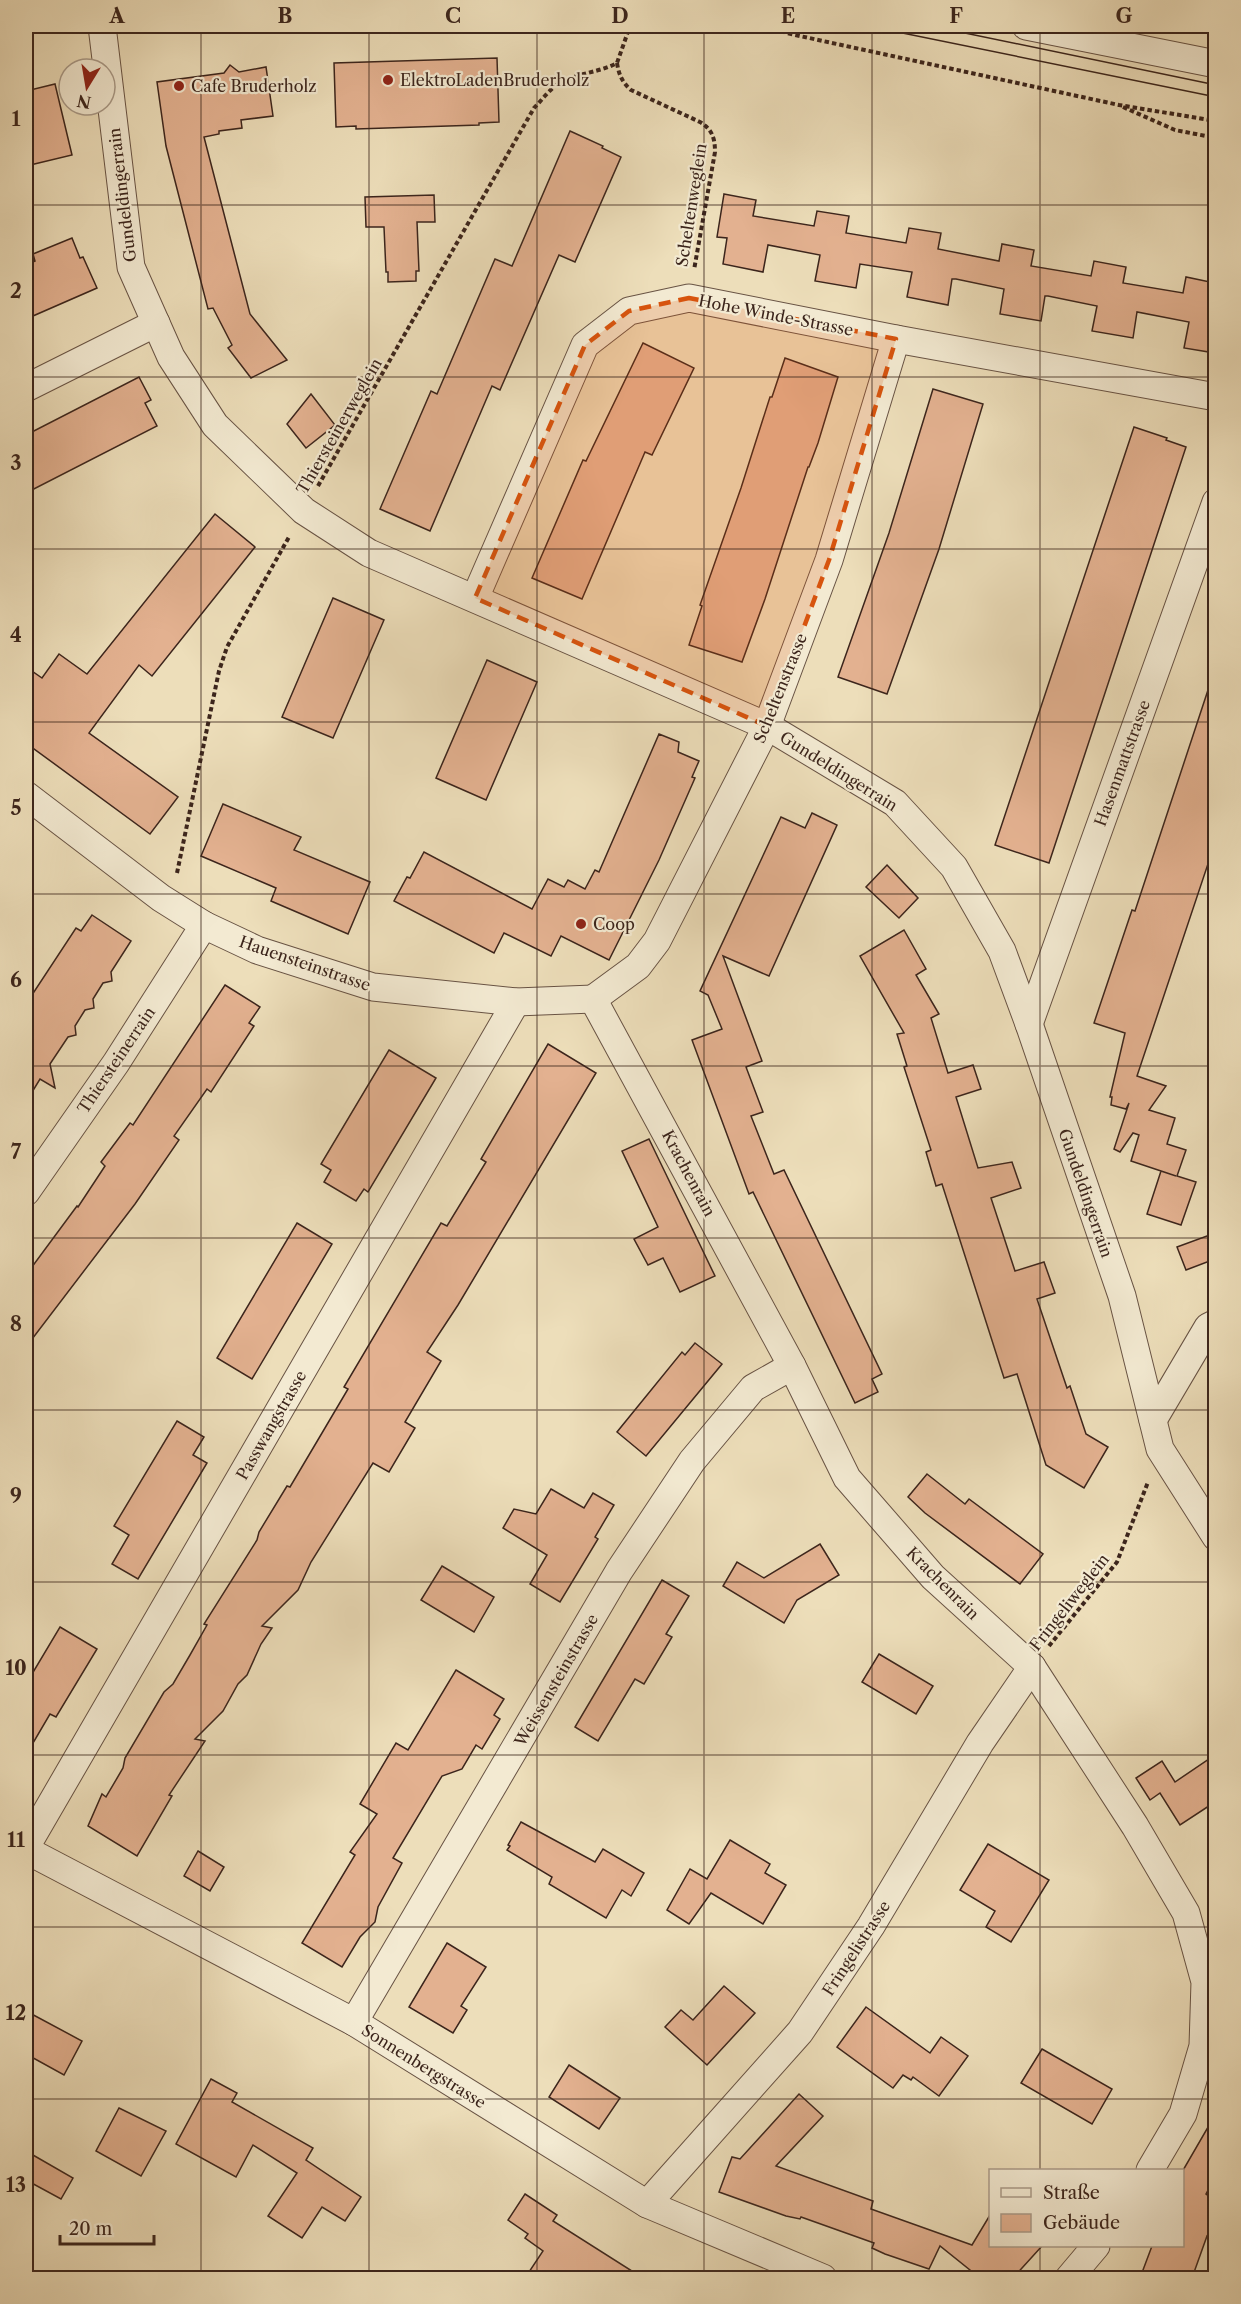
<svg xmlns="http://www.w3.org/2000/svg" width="1241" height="2304" font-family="'Libre Caslon Text',serif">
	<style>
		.building { fill: #e3b190; stroke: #3c251c; stroke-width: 1.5 }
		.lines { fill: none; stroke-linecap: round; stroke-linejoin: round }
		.street-casing { stroke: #685344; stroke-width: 29 }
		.path { stroke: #3c251c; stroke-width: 4; stroke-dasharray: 4.5 3; stroke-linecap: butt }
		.street { stroke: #f3ead2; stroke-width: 27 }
		.tram { stroke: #3c251c; stroke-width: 1.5 }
		.marked { fill: #d7540e; fill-opacity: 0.2; stroke: #d7540e; stroke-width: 4.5; stroke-dasharray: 12 8; stroke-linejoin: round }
		.grid { fill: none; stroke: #3c251c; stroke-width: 1.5; stroke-opacity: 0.55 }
		.poi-dot { fill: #8f2418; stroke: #f3ead2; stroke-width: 2 }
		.labels { text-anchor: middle; stroke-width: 4.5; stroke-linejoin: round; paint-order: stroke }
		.poi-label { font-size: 16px; fill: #3c251c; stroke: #f3ead2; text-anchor: start }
		.street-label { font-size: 16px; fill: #3c251c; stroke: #f3ead2 }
		.neatline { fill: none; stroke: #3c251c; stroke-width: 2 }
		.grid-label { font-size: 20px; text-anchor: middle; font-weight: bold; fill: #3c251c }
	</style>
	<rect width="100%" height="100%" fill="#eddeba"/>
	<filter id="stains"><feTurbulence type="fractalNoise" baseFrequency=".00333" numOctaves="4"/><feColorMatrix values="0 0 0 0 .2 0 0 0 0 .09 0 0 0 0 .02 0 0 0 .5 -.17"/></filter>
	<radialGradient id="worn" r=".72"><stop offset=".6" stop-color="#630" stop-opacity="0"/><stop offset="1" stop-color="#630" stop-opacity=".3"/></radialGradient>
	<g class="building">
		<polygon points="497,58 499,122 479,123 479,125 356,129 356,126 336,127 334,63"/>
		<polygon points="230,65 239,72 266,67 273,116 241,120 242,128 219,131 219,134 204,137 250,314 287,360 251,378 228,348 232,345 213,308 208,309 166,146 157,82 224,73"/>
		<polygon points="55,84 72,155 26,166 26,91"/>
		<polygon points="570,131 603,146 602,148 621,157 575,262 559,255 500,390 492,386 430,531 380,509 431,391 437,394 495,259 512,266"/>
		<polygon points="724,194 756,200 753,216 814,226 817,211 849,216 846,233 906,243 909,228 941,233 938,249 999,261 1002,244 1034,250 1031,266 1091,276 1094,261 1126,267 1123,283 1183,293 1186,277 1215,283 1215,353 1184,348 1189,322 1137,312 1133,338 1092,331 1097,306 1048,296 1045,296 1041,321 1000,314 1004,289 956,279 952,279 948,305 907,297 912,272 860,264 856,288 815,281 820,255 768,245 763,272 723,264 727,238 717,237"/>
		<polygon points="434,195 435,222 417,222 419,271 416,271 416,281 388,282 388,272 386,272 384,227 366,227 365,197"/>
		<polygon points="72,238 80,258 83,257 97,288 26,319 26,265 35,261 33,254"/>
		<polygon points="643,343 694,368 652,455 645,452 582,599 532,578 583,460 586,461"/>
		<polygon points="785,358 838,377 818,443 809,467 808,467 765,599 742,662 689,645 702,606 700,605 741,488 770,397 772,397"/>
		<polygon points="139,377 151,400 145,403 157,426 26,493 26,435"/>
		<polygon points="933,389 983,404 939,549 887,694 838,677 889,533"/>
		<polygon points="311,394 335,425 306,448 287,424"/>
		<polygon points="1134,427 1167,438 1166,440 1186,447 1049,863 995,845"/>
		<polygon points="215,514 255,547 152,676 139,665 89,733 178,797 150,834 26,743 26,667 42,678 59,654 87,674"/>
		<polygon points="333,598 384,620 333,738 282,717"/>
		<polygon points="487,660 537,682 486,800 436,778"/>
		<polygon points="1211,681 1215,682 1215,843 1137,1076 1166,1086 1149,1110 1175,1118 1167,1144 1186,1150 1177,1176 1196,1182 1181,1225 1147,1214 1161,1171 1176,1176 1131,1161 1139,1135 1133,1133 1120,1152 1114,1149 1129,1103 1126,1109 1111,1105 1112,1097 1110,1097 1125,1033 1094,1023 1132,910 1135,911"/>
		<polygon points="659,734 679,742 678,752 699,761 692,777 695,778 659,860 609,960 561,936 551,956 504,933 494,953 394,901 407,877 410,878 424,852 532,909 548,879 564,887 568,880 585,889 595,870 599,872"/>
		<polygon points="223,804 301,837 294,850 370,882 348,934 271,901 276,888 201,856"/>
		<polygon points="812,813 837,825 769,976 723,956 762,1061 746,1067 763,1112 751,1116 774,1174 784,1170 882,1374 872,1379 878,1392 855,1403 753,1192 749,1194 692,1040 722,1029 708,995 700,991 781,817 805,828"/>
		<polygon points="887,865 918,898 899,918 866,887"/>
		<polygon points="92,915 131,941 111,972 112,981 103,983 93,999 94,1008 85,1010 75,1026 76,1035 68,1037 50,1064 55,1088 40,1079 26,1102 26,1004 76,928 81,931"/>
		<polygon points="904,930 926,969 916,975 939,1014 931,1018 948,1073 973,1065 981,1089 956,1097 978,1168 1012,1162 1021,1188 991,1198 1015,1271 1044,1262 1055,1293 1037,1299 1067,1388 1070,1386 1086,1434 1108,1447 1084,1488 1046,1465 1017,1374 1004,1378 942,1184 936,1186 926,1152 931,1150 904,1067 907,1066 897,1034 904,1033 860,956"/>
		<polygon points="225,985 260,1007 249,1023 254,1026 211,1092 207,1089 174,1136 179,1140 135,1204 26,1347 26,1275 77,1206 78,1207 105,1166 101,1162 130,1123 133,1125"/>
		<polygon points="548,1044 596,1073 458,1305 427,1352 441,1361 405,1422 415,1428 389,1472 373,1463 311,1562 298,1590 262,1626 272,1628 261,1644 247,1675 238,1684 223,1711 195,1739 205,1741 169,1795 172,1796 137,1856 88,1826 102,1794 106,1797 123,1768 125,1758 164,1692 173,1684 190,1655 207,1625 204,1624 257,1540 259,1532 287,1486 290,1487 322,1433 348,1389 344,1387 441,1223 447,1226 486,1162 481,1159"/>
		<polygon points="389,1050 436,1078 368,1192 364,1189 356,1201 324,1182 331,1170 321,1164"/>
		<polygon points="649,1139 715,1276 680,1292 663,1258 648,1265 634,1239 658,1227 622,1151"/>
		<polygon points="297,1223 332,1244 252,1379 217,1358"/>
		<polygon points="1215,1233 1215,1259 1186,1270 1177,1247"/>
		<polygon points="695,1343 722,1364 646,1456 617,1432 682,1352 685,1355"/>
		<polygon points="177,1421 204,1437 193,1455 207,1463 138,1579 112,1564 129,1535 114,1526"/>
		<polygon points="927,1474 965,1504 969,1499 1043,1554 1020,1584 925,1513 908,1497"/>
		<polygon points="551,1489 584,1508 593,1493 614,1505 595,1537 598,1539 560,1602 530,1584 547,1555 503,1528 514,1509 536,1514"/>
		<polygon points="820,1544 839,1575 797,1600 784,1623 723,1586 737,1562 764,1578"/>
		<polygon points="442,1566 494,1597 474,1632 421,1600"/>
		<polygon points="662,1580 689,1596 666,1634 672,1637 644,1684 635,1679 598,1741 575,1727"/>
		<polygon points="60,1627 97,1649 56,1717 50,1714 26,1755 26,1684"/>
		<polygon points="879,1654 933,1686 916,1714 862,1682"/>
		<polygon points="456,1670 504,1699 494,1715 500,1719 482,1749 476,1745 462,1769 442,1776 393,1858 402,1863 378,1907 375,1922 360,1937 342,1967 302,1943 355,1855 350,1852 377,1814 360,1804 396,1743 408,1750"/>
		<polygon points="1215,1755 1215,1802 1180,1825 1160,1793 1150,1800 1136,1778 1162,1761 1175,1782"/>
		<polygon points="521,1822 595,1862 603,1849 644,1873 631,1896 622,1890 606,1918 549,1884 552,1877 507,1850 510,1846 508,1845"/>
		<polygon points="730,1840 770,1864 765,1873 786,1885 763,1924 711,1893 689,1924 667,1910 690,1869 707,1879"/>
		<polygon points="988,1844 1049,1880 1011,1942 986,1927 995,1911 960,1890"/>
		<polygon points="198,1851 224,1867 210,1891 184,1876"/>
		<polygon points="447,1943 486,1967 461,2006 467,2010 453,2033 409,2007"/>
		<polygon points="724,1986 755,2013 707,2065 665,2027 681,2010 693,2020"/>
		<polygon points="866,2007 930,2053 941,2037 968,2056 939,2096 913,2077 911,2080 903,2075 893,2088 837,2047"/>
		<polygon points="26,2011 82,2041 64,2075 26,2054"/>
		<polygon points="1042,2049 1112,2089 1092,2124 1021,2083"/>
		<polygon points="569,2065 620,2098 599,2129 549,2097"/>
		<polygon points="211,2079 237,2093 232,2102 313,2148 306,2160 361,2197 345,2221 322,2207 302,2238 268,2216 297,2173 253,2145 236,2177 176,2144"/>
		<polygon points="799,2094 823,2116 776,2166 873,2201 871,2209 972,2245 990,2215 990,2246 1042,2246 1013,2278 980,2278 940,2246 929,2269 885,2254 872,2248 874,2243 801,2217 800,2219 786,2216 719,2192 732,2157 740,2159"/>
		<polygon points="119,2108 166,2131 141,2176 96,2151"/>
		<polygon points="1215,2115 1215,2177 1206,2194 1215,2201 1215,2242 1207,2236 1192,2278 1140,2278 1152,2246 1182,2246 1182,2172"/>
		<polygon points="26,2151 73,2178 61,2199 26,2180"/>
		<polygon points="525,2194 557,2215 553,2221 643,2278 525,2278 543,2251 525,2238 528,2234 508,2220"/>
	</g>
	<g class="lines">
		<defs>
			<g id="street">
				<polyline points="102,26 131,267 171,357 215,425 304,511 369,553 767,726 895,803 954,867 1002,951 1029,1024 1122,1296 1160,1449 1216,1537"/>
				<polyline points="1026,26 1216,64"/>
				<polyline points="26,388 156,323"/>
				<polyline points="475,598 585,345 629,311 689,298 896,339 1216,397"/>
				<polyline points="26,795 161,898 204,925 257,950 373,987 516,1002 593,999"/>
				<polyline points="593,999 792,1366 847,1478 933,1577 1032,1667 1135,1826 1186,1913 1205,1982 1203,2046 1183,2114 1150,2170"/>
				<polyline points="593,999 638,966 657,941 767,726 829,560 896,339"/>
				<polyline points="1029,1024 1216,502"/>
				<polyline points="26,1192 116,1063 204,925"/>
				<polyline points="1153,1420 1208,1327 1216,1323"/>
				<polyline points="26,1847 516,1002"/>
				<polyline points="26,1850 354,2022 647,2204 823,2278"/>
				<polyline points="354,2022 619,1571 692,1461 753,1388 792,1366"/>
				<polyline points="647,2204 800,2032 871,1926 980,1743 1032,1667"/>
				<polyline points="1069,2278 1096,2246"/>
			</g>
		</defs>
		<use href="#street" class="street-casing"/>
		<g class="path">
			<polyline points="775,26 786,33 1119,105 1216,121"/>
			<path d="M 617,63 C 619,75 622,82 631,90 L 700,122 C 712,129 715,138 715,152 L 694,270"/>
			<polyline points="1123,107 1175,130 1216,138"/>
			<path d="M 318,486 L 534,108 C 541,101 549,90 558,84 C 576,73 598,73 617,63 L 630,26"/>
			<polyline points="177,873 219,671 227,647 289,537"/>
			<polyline points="1049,1646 1117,1562 1148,1482"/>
		</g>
		<use href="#street" class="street"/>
		<g class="tram">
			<polyline points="868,26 1216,97"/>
			<polyline points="931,26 1216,85"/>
			<polyline points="26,34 68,26"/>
		</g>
	</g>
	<path class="marked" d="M 689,298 L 896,339 L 829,560 L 767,726 L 475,598 L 585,345 L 629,311 Z"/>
	<path class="grid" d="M 201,26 L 201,2278M 369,26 L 369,2278M 537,26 L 537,2278M 704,26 L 704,2278M 872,26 L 872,2278M 1040,26 L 1040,2170M 26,205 L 1216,205M 26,377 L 1216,377M 26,549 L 1216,549M 26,722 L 1216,722M 26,894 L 1216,894M 26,1066 L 1216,1066M 26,1238 L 1216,1238M 26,1410 L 1216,1410M 26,1582 L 1216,1582M 26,1755 L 1216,1755M 26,1927 L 1216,1927M 26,2099 L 1216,2099M 1040,2246 L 1040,2278"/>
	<g class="poi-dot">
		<circle cx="388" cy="80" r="6"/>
		<circle cx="179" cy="86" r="6"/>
		<circle cx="581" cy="924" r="6"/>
	</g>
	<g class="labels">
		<g class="poi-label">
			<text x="400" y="86">ElektroLadenBruderholz</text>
			<text x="191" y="92">Cafe Bruderholz</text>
			<text x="593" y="930">Coop</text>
		</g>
		<g class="street-label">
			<text transform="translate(122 195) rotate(-97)" y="6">Gundeldingerrain</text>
			<text transform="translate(691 205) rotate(-81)" y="6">Scheltenweglein</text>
			<text transform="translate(776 315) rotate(11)" y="6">Hohe Winde-Strasse</text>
			<text transform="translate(339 426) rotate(-60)" y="6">Thiersteinerweglein</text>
			<text transform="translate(780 688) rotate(-68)" y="6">Scheltenstrasse</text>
			<text transform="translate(1122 763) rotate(-70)" y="6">Hasenmattstrasse</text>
			<text transform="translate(839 771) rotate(32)" y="6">Gundeldingerrain</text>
			<text transform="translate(305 963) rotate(19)" y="6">Hauensteinstrasse</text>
			<text transform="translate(116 1060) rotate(-56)" y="6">Thiersteinerrain</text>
			<text transform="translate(689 1173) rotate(62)" y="6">Krachenrain</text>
			<text transform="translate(1086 1193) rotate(71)" y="6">Gundeldingerrain</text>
			<text transform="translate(271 1425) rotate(-60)" y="6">Passwangstrasse</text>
			<text transform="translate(943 1583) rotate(45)" y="6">Krachenrain</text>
			<text transform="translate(1069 1602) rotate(-52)" y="6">Fringeliweglein</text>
			<text transform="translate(556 1680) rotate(-60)" y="6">Weissensteinstrasse</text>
			<text transform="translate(856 1948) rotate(-57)" y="6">Fringelistrasse</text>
			<text transform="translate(424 2066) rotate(32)" y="6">Sonnenbergstrasse</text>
		</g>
	</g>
	<rect width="1241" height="2304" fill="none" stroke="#eddeba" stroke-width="66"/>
	<rect x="989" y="2169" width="195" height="78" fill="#f3ead2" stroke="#aa9b89" stroke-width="1.5"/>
	<rect x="1001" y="2188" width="30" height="9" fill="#f3ead2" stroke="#aa9b89" stroke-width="1.5"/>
	<text x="1043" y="2199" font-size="18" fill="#3c251c">Straße</text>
	<rect x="1001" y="2214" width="30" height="18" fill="#e3b190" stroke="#aa9b89" stroke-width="1.5"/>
	<text x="1043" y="2229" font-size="18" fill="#3c251c">Gebäude</text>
	<g transform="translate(87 87) rotate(191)"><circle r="28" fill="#f3ead2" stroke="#aa9b89" stroke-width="1.5"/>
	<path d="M0-4.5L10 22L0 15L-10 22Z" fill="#8f2418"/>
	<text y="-9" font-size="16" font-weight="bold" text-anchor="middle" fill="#3c251c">N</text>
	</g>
	<path d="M60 2235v9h94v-9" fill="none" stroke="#3c251c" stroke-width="3"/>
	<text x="69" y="2235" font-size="18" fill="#3c251c" stroke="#f3ead2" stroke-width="4.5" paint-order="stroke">20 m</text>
	<rect x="33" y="33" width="1175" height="2238" class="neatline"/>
	<g class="grid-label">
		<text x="117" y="23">A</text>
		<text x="285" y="23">B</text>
		<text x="453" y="23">C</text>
		<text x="620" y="23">D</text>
		<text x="788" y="23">E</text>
		<text x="956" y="23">F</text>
		<text x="1124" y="23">G</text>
		<text x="16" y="126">1</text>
		<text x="16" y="298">2</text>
		<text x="16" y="470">3</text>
		<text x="16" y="642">4</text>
		<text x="16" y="815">5</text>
		<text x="16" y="987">6</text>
		<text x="16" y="1159">7</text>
		<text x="16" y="1331">8</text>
		<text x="16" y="1503">9</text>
		<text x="16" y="1675">10</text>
		<text x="16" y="1847">11</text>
		<text x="16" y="2020">12</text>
		<text x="16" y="2192">13</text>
	</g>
	<rect width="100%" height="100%" filter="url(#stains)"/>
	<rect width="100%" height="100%" fill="url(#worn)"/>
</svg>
